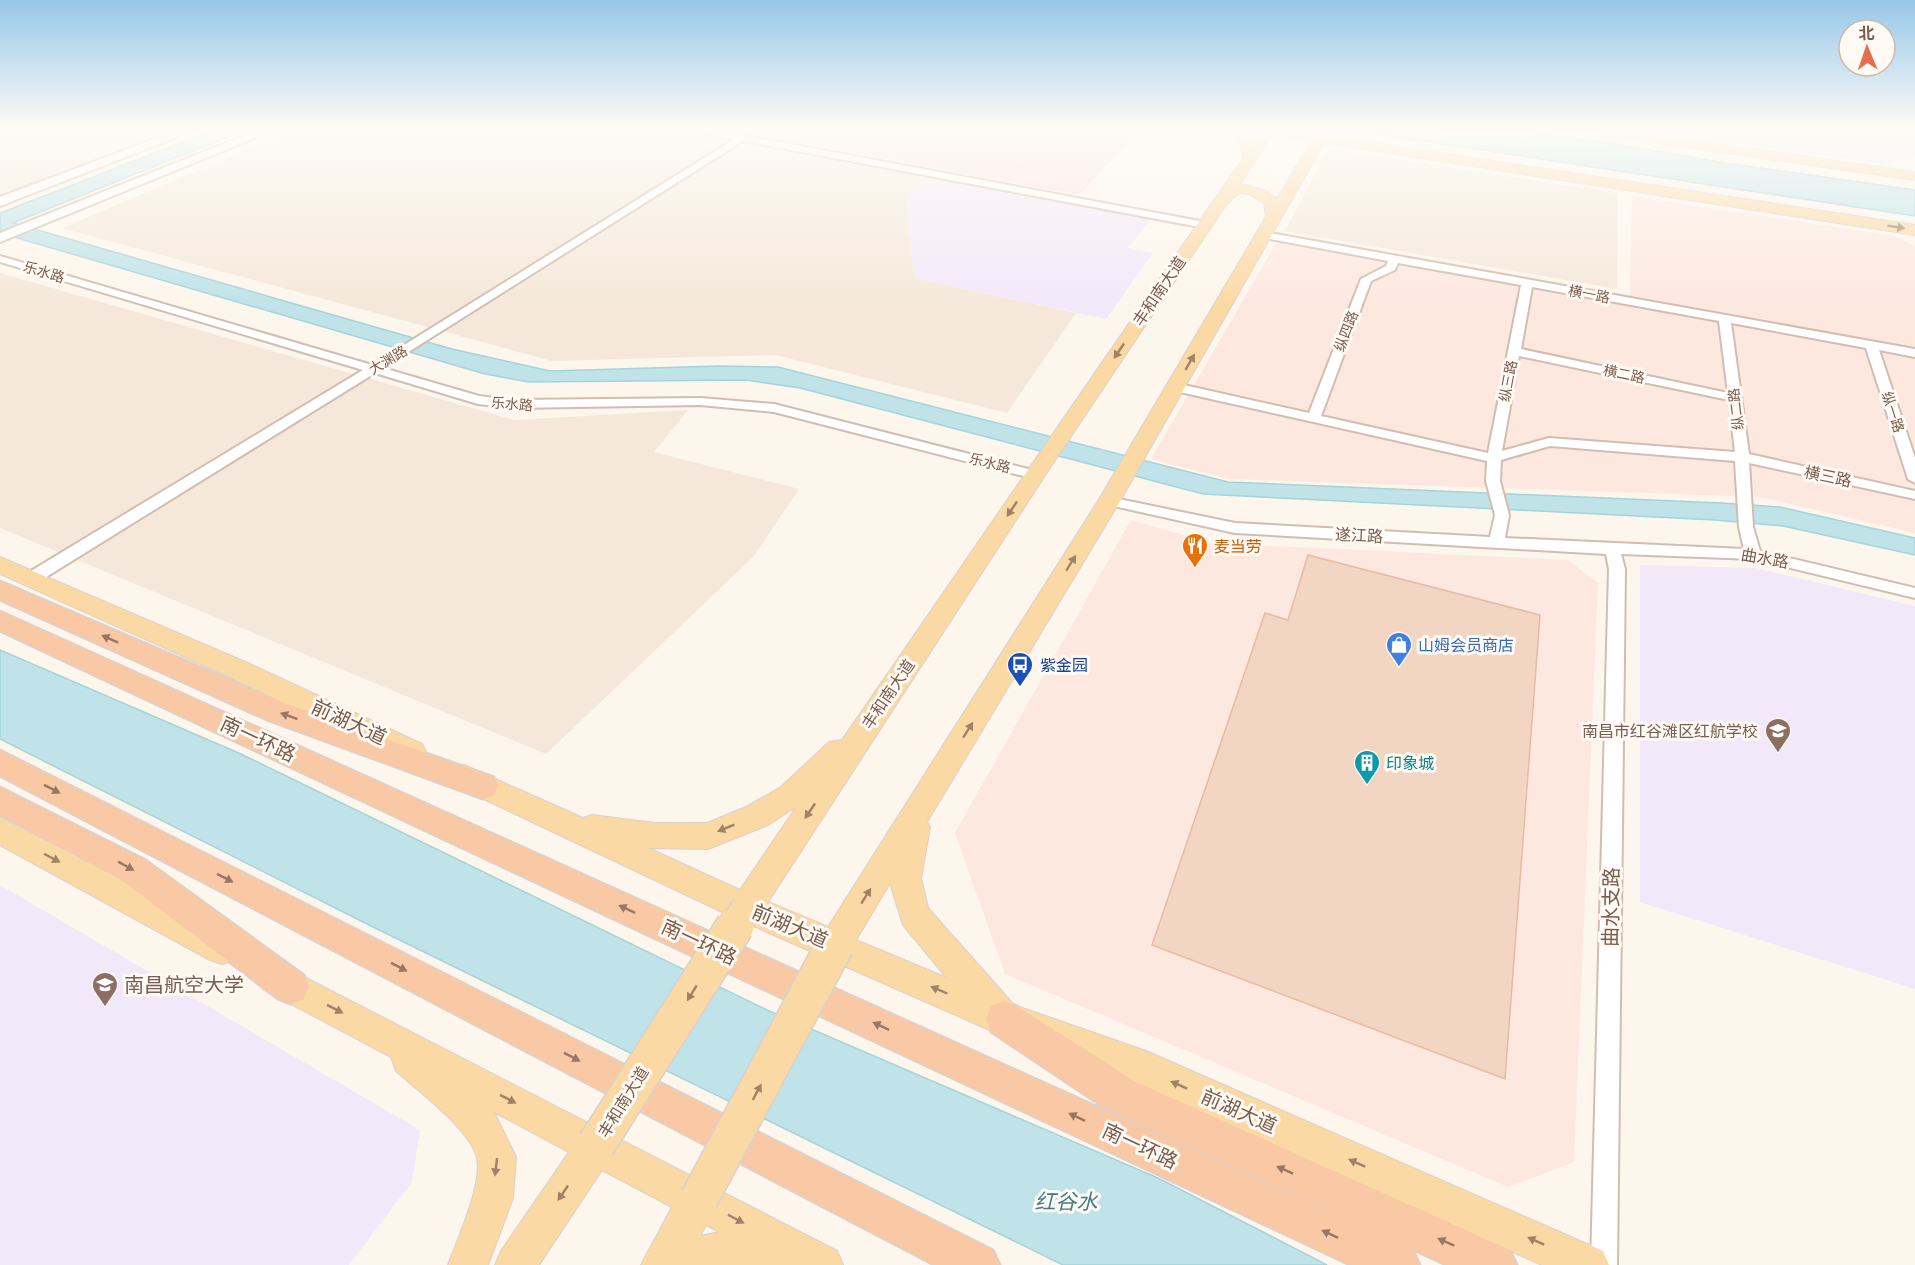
<svg xmlns="http://www.w3.org/2000/svg" width="1915" height="1265" font-family="Helvetica,'Noto Sans SC',sans-serif">
	<style>
		.residential { fill: #f5e8da }
		.commercial { fill: #fde8e0 }
		.education { fill: #f3e8fa }
		.medical { fill: #fbdfe3 }
		.water { fill: #bfe3e8; stroke: #a5d3da; stroke-width: 1.5 }
		.building { fill: #f3d5c3; stroke: #e6bba3; stroke-width: 1.5 }
		.lines { fill: none; stroke-linecap: round; stroke-linejoin: round }
		.minor-casing { stroke: #d1beb0; stroke-width: 4 }
		.secondary-casing { stroke: #d6c0b0; stroke-width: 4 }
		.primary-casing { stroke: #dad1cd; stroke-width: 2 }
		.trunk-casing { stroke: #dad1cd; stroke-width: 3 }
		.minor { fill: #fff; fill-rule: evenodd }
		.secondary { fill: #fff; fill-rule: evenodd }
		.primary { fill: #fbd9a5; fill-rule: evenodd }
		.trunk { fill: #f9c8a4; fill-rule: evenodd }
		.primary-bridge-far1-casing { stroke: #dad1cd; stroke-width: 32; stroke-linecap: butt }
		.primary-bridge-casing { stroke: #dad1cd; stroke-width: 40; stroke-linecap: butt }
		.primary-bridge-far1 { stroke: #fbd9a5; stroke-width: 29 }
		.primary-bridge { stroke: #fbd9a5; stroke-width: 37 }
		.oneway { fill: #a18267 }
		.oneway2 { fill: #9a7763 }
		.labels { text-anchor: middle; stroke-width: 6; stroke-linejoin: round; paint-order: stroke }
		.far-street-label { font-size: 14px; fill: #7a5c4d; stroke: #fffaf3 }
		.street-label { font-size: 16px; fill: #7a5c4d; stroke: #fffaf3 }
		.food-label { font-size: 16px; fill: #c56008; stroke: #fffaf3; text-anchor: start }
		.shop-label { font-size: 16px; fill: #366cbe; stroke: #fffaf3; text-anchor: start }
		.transit-label { font-size: 16px; fill: #164399; stroke: #fffaf3; text-anchor: start }
		.education-label { font-size: 16px; fill: #785e54; stroke: #fffaf3; text-anchor: end }
		.culture-label { font-size: 16px; fill: #0d838f; stroke: #fffaf3; text-anchor: start }
		.near-street-label { font-size: 20px; fill: #7a5c4d; stroke: #fffaf3 }
		.near-education-label { font-size: 20px; fill: #785e54; stroke: #fffaf3; text-anchor: start }
		.near-water-label { font-size: 21px; font-style: italic; fill: #437c86; stroke: #fffaf3 }
	</style>
	<rect width="100%" height="100%" fill="#fdf6ec"/>
	<g class="residential">
		<polygon points="0,129 177,129 0,196"/>
		<polygon points="296,129 667,129 928,178 906,197 914,278 1076,313 1007,413 775,355 552,361 62,228"/>
		<polygon points="1328,149 1618,193 1617,289 1285,231"/>
		<polygon points="0,273 514,420 688,410 654,452 799,489 753,557 546,754 0,528"/>
	</g>
	<g class="commercial">
		<polygon points="1632,196 1894,236 1915,246 1915,533 1761,497 1228,479 1151,459 1282,233 1630,295"/>
		<polygon points="1131,520 1211,543 1568,560 1598,583 1574,1162 1508,1187 1005,974 955,833"/>
	</g>
	<g class="education">
		<polygon points="1654,129 1915,129 1915,158 1882,164 1663,133"/>
		<polygon points="928,178 1151,219 1128,248 1153,253 1106,319 914,278 906,197"/>
		<polygon points="1640,565 1756,568 1915,606 1915,989 1640,902"/>
		<polygon points="0,885 420,1130 412,1182 349,1265 0,1265"/>
	</g>
	<polygon class="medical" points="755,129 1141,129 1079,195 749,133"/>
	<g class="water">
		<polygon points="217,129 248,129 13,223 452,349 550,371 719,366 778,367 1228,482 1721,503 1780,507 1915,538 1915,555 1783,526 1715,520 1203,494 800,388 746,380 529,382 485,374 0,233 0,213"/>
		<polygon points="1344,129 1505,129 1616,144 1725,163 1915,190 1915,216"/>
		<polygon points="0,650 241,754 767,1010 1158,1178 1327,1265 1063,1265 371,926 0,739"/>
	</g>
	<polygon class="building" points="1308,555 1540,615 1505,1079 1152,945 1265,613 1288,620"/>
	<g class="lines">
		<defs>
			<g id="minor">
				<polygon points="687,129 705,129 742,135 1205,222 1210,225 1205,228 743,141 383,368 479,396 515,400 700,398 774,404 1040,472 1042,475 1040,478 1035,479 774,412 700,405 515,408 478,404 375,373 38,582 26,582 24,578 26,574 363,370 0,262 0,256 372,365 733,140"/>
				<path d="M 1264,232 L 1915,349 L 1915,357 L 1879,350 L 1915,458 L 1915,483 L 1908,479 L 1866,348 L 1731,323 L 1749,454 L 1915,491 L 1915,499 L 1749,463 L 1753,527 L 1760,551 L 1915,588 L 1915,598 L 1753,559 L 1621,554 L 1625,569 L 1617,1265 L 1591,1265 L 1609,569 L 1606,554 L 1235,533 L 1109,505 L 1102,501 L 1109,497 L 1235,523 L 1490,537 L 1495,515 L 1486,481 L 1487,461 L 1171,390 L 1169,387 L 1175,383 L 1309,413 L 1361,279 L 1386,266 L 1388,261 L 1260,237 L 1260,233 ZM 1398,263 L 1521,285 L 1488,453 L 1321,416 L 1371,281 L 1395,270 ZM 1532,287 L 1719,321 L 1728,393 L 1521,349 ZM 1519,356 L 1729,400 L 1735,452 L 1549,438 L 1502,451 ZM 1550,446 L 1735,461 L 1739,527 L 1744,549 L 1505,538 L 1509,515 L 1500,481 L 1501,460 Z"/>
			</g>
			<g id="secondary">
				<polygon points="181,129 198,129 0,206 0,197"/>
				<polygon points="261,129 277,129 0,242 0,233"/>
			</g>
			<g id="primary">
				<path d="M 1226,129 L 1241,129 L 1254,142 L 1260,133 L 1250,129 L 1283,129 L 1315,134 L 1318,129 L 1332,129 L 1328,136 L 1915,225 L 1915,235 L 1324,143 L 1120,501 L 927,822 L 930,827 L 921,878 L 928,908 L 1014,1005 L 1146,1051 L 1603,1251 L 1609,1265 L 1542,1265 L 1128,1080 L 992,1031 L 735,918 L 454,785 L 450,777 L 454,769 L 464,765 L 583,818 L 592,815 L 655,823 L 707,823 L 746,807 L 781,787 L 829,742 L 842,740 L 1243,158 L 1241,144 ZM 1272,135 L 1311,141 L 1277,199 L 1265,190 L 1240,184 ZM 1239,193 L 1249,194 L 1264,203 L 1266,217 L 1098,501 L 828,927 L 768,902 L 1055,460 L 1226,205 ZM 797,806 L 740,890 L 648,848 L 708,849 L 768,825 ZM 890,883 L 903,925 L 947,978 L 856,940 Z"/>
				<polygon points="1579,129 1614,129 1915,172 1915,180 1586,133"/>
				<polygon points="0,557 250,664 422,744 426,752 422,760 412,763 402,760 232,678 0,574"/>
				<polygon points="0,817 234,938 239,949 234,960 222,964 210,960 0,845"/>
				<path d="M 275,962 L 837,1251 L 843,1265 L 641,1265 L 672,1207 L 602,1170 L 539,1265 L 495,1265 L 501,1251 L 569,1152 L 494,1112 L 516,1157 L 513,1198 L 488,1265 L 448,1265 C 457,1240 483,1184 477,1158 C 471,1130 418,1091 396,1071 L 391,1057 L 263,989 L 258,978 L 263,967 ZM 706,1225 L 720,1232 L 700,1236 Z"/>
			</g>
			<g id="trunk">
				<polygon points="0,581 287,704 494,777 498,786 494,795 483,799 267,720 0,600"/>
				<polygon points="0,611 1408,1247 1106,1109 991,1032 986,1019 991,1006 1004,1001 1017,1006 1134,1081 1510,1250 1517,1265 1446,1265 1413,1250 1420,1265 1350,1265 0,631"/>
				<polygon points="0,750 993,1250 1000,1265 934,1265 0,776"/>
				<polygon points="0,787 144,859 304,975 309,987 304,999 291,1004 278,999 120,879 0,815"/>
			</g>
		</defs>
		<use href="#minor" class="minor-casing"/>
		<use href="#secondary" class="secondary-casing"/>
		<use href="#primary" class="primary-casing"/>
		<use href="#trunk" class="trunk-casing"/>
		<use href="#minor" class="minor"/>
		<use href="#secondary" class="secondary"/>
		<use href="#primary" class="primary"/>
		<use href="#trunk" class="trunk"/>
		<defs>
			<polyline id="primary-bridge-far1" points="734,927 746,908"/>
			<g id="primary-bridge">
				<polyline points="596,1145 735,926"/>
				<polyline points="699,1199 835,945"/>
			</g>
		</defs>
		<use href="#primary-bridge-far1" class="primary-bridge-far1-casing"/>
		<use href="#primary-bridge" class="primary-bridge-casing"/>
		<use href="#primary-bridge-far1" class="primary-bridge-far1"/>
		<use href="#primary-bridge" class="primary-bridge"/>
	</g>
	<defs><path id="oneway-solid" d="M-6-.8H1V-3.2L6.5 0L1 3.2V.8H-6Z" transform="scale(1.5)"/></defs>
	<g class="oneway">
		<use href="#oneway-solid" transform="translate(1896 227) rotate(9)"/>
		<use href="#oneway-solid" transform="translate(1119 351) rotate(124)"/>
		<use href="#oneway-solid" transform="translate(1190 362) rotate(-60)"/>
		<use href="#oneway-solid" transform="translate(1012 509) rotate(124)"/>
		<use href="#oneway-solid" transform="translate(1071 563) rotate(-58)"/>
		<use href="#oneway-solid" transform="translate(968 730) rotate(-58)"/>
		<use href="#oneway-solid" transform="translate(810 811) rotate(124)"/>
		<use href="#oneway-solid" transform="translate(726 828) rotate(158)"/>
		<use href="#oneway-solid" transform="translate(52 858) rotate(28)"/>
		<use href="#oneway-solid" transform="translate(866 896) rotate(-58)"/>
		<use href="#oneway-solid" transform="translate(939 990) rotate(-157)"/>
		<use href="#oneway-solid" transform="translate(692 993) rotate(122)"/>
		<use href="#oneway-solid" transform="translate(335 1009) rotate(27)"/>
		<use href="#oneway-solid" transform="translate(1179 1085) rotate(-156)"/>
		<use href="#oneway-solid" transform="translate(757 1092) rotate(-62)"/>
		<use href="#oneway-solid" transform="translate(508 1099) rotate(27)"/>
		<use href="#oneway-solid" transform="translate(1357 1163) rotate(-156)"/>
		<use href="#oneway-solid" transform="translate(496 1167) rotate(97)"/>
		<use href="#oneway-solid" transform="translate(563 1193) rotate(124)"/>
		<use href="#oneway-solid" transform="translate(736 1219) rotate(28)"/>
		<use href="#oneway-solid" transform="translate(1536 1241) rotate(-156)"/>
	</g>
	<g class="oneway2">
		<use href="#oneway-solid" transform="translate(110 639) rotate(-156)"/>
		<use href="#oneway-solid" transform="translate(289 716) rotate(-160)"/>
		<use href="#oneway-solid" transform="translate(52 789) rotate(27)"/>
		<use href="#oneway-solid" transform="translate(126 866) rotate(29)"/>
		<use href="#oneway-solid" transform="translate(225 878) rotate(27)"/>
		<use href="#oneway-solid" transform="translate(627 909) rotate(-155)"/>
		<use href="#oneway-solid" transform="translate(399 967) rotate(27)"/>
		<use href="#oneway-solid" transform="translate(881 1026) rotate(-155)"/>
		<use href="#oneway-solid" transform="translate(572 1057) rotate(27)"/>
		<use href="#oneway-solid" transform="translate(1077 1117) rotate(-155)"/>
		<use href="#oneway-solid" transform="translate(1285 1170) rotate(-156)"/>
		<use href="#oneway-solid" transform="translate(1330 1234) rotate(-155)"/>
		<use href="#oneway-solid" transform="translate(1446 1242) rotate(-156)"/>
	</g>
	<linearGradient id="sky" x2="0" y2="1"><stop stop-color="#97c7e8"/><stop offset="0.42" stop-color="#fefbf6"/><stop offset="1" stop-color="#fefbf6" stop-opacity="0"/></linearGradient>
	<rect width="1915" height="306" fill="url(#sky)"/>
	<defs>
		<symbol id="restaurant-pin" viewBox="-11 -11 22 30"><path d="M0 17L-7.5 6A9.5 9.5 0 1 1 7.5 6Z" fill="#e8710a" stroke="#fffaf3"/><path d="M-5-6h1v4h1v-4h1v4h1v-4h1v5L-1.5 .5V6h-2V.5L-5-1ZM5-6V6H3V1.5H1.5Q1.5-4 5-6Z" fill="#fff"/></symbol>
		<symbol id="shop-pin" viewBox="-11 -11 22 30"><path d="M0 17L-7.5 6A9.5 9.5 0 1 1 7.5 6Z" fill="#3f7fe0" stroke="#fffaf3"/><path d="M-5-2.5h2.3a2.7 3.5 0 0 1 5.4 0H5L5.5 6h-11ZM-1.5-2.5h3a1.5 2.3 0 0 0-3 0Z" fill="#fff"/></symbol>
		<symbol id="bus-pin" viewBox="-11 -11 22 30"><path d="M0 17L-7.5 6A9.5 9.5 0 1 1 7.5 6Z" fill="#1a4fb4" stroke="#fffaf3"/><path d="M-5-6H5V4H4V6H2V4H-2V6H-4V4H-5ZM-3.5-4V0h7V-4ZM-3.5 1.2v1.5H-2V1.2ZM2 1.2v1.5H3.5V1.2Z" fill="#fff"/></symbol>
		<symbol id="school-pin" viewBox="-11 -11 22 30"><path d="M0 17L-7.5 6A9.5 9.5 0 1 1 7.5 6Z" fill="#8d6e63" stroke="#fffaf3"/><path d="M0-5L7-2L0 1L-7-2ZM-4 1L0 2.5L4 1V4Q0 6-4 4Z" fill="#fff"/></symbol>
		<symbol id="building-pin" viewBox="-11 -11 22 30"><path d="M0 17L-7.5 6A9.5 9.5 0 1 1 7.5 6Z" fill="#0f9aa8" stroke="#fffaf3"/><path d="M-4-6H4V6H1V3H-1V6H-4ZM-2.5-4.3h1.7v1.8h-1.7ZM.8-4.3h1.7v1.8H.8ZM-2.5-1h1.7V.8h-1.7ZM.8-1h1.7V.8H.8Z" fill="#fff"/></symbol>
		<symbol id="university-pin" viewBox="-11 -11 22 30"><path d="M0 17L-7.5 6A9.5 9.5 0 1 1 7.5 6Z" fill="#8d6e63" stroke="#fffaf3"/><path d="M0-5L7-2L0 1L-7-2ZM-4 1L0 2.5L4 1V4Q0 6-4 4Z" fill="#fff"/></symbol>
	</defs>
	<g fill-rule="evenodd">
		<use href="#restaurant-pin" x="1180" y="531" width="30" height="40"/>
		<use href="#shop-pin" x="1384" y="630" width="30" height="40"/>
		<use href="#bus-pin" x="1005" y="650" width="30" height="40"/>
		<use href="#school-pin" x="1763" y="716" width="30" height="40"/>
		<use href="#building-pin" x="1352" y="748" width="30" height="40"/>
		<use href="#university-pin" x="90" y="970" width="30" height="40"/>
	</g>
	<g class="labels">
		<g class="far-street-label">
			<text transform="translate(44 272) rotate(17)" y="5">乐水路</text>
			<text transform="translate(1589 294) rotate(11)" y="5">横一路</text>
			<text transform="translate(1346 331) rotate(-69)" y="5">纵四路</text>
			<text transform="translate(388 360) rotate(-31)" y="5">大渊路</text>
			<text transform="translate(1624 374) rotate(12)" y="5">横二路</text>
			<text transform="translate(1508 381) rotate(-79)" y="5">纵三路</text>
			<text transform="translate(512 404) rotate(5)" y="5">乐水路</text>
			<text transform="translate(1736 409) rotate(-97)" y="5">纵二路</text>
			<text transform="translate(1893 412) rotate(72)" y="5">纵一路</text>
			<text transform="translate(990 463) rotate(14)" y="5">乐水路</text>
		</g>
		<g class="street-label">
			<text transform="translate(1159 291) rotate(-56)" y="6">丰和南大道</text>
			<text transform="translate(1828 476) rotate(12)" y="6">横三路</text>
			<text transform="translate(1359 535) rotate(3)" y="6">遂江路</text>
			<text transform="translate(1765 558) rotate(10)" y="6">曲水路</text>
			<text transform="translate(888 694) rotate(-56)" y="6">丰和南大道</text>
			<text transform="translate(623 1102) rotate(-58)" y="6">丰和南大道</text>
		</g>
		<g class="food-label">
			<text x="1214" y="552">麦当劳</text>
		</g>
		<g class="shop-label">
			<text x="1418" y="651">山姆会员商店</text>
		</g>
		<g class="transit-label">
			<text x="1040" y="671">紫金园</text>
		</g>
		<g class="education-label">
			<text x="1758" y="737">南昌市红谷滩区红航学校</text>
		</g>
		<g class="culture-label">
			<text x="1386" y="769">印象城</text>
		</g>
		<g class="near-street-label">
			<text transform="translate(349 722) rotate(25)" y="7">前湖大道</text>
			<text transform="translate(258 739) rotate(25)" y="7">南一环路</text>
			<text transform="translate(1611 907) rotate(-89)" y="7">曲水支路</text>
			<text transform="translate(790 926) rotate(23)" y="7">前湖大道</text>
			<text transform="translate(699 942) rotate(25)" y="7">南一环路</text>
			<text transform="translate(1239 1111) rotate(24)" y="7">前湖大道</text>
			<text transform="translate(1140 1146) rotate(25)" y="7">南一环路</text>
		</g>
		<g class="near-education-label">
			<text x="124" y="992">南昌航空大学</text>
		</g>
		<g class="near-water-label">
			<text x="1066" y="1209">红谷水</text>
		</g>
	</g>
	<g transform="translate(1867 48) rotate(358)"><circle r="28" fill="#fffaf3" stroke="#cabbb1" stroke-width="1.5"/>
	<path d="M0-4.5L10 22L0 15L-10 22Z" fill="#e76f51"/>
	<text y="-9" font-size="16" font-weight="bold" text-anchor="middle" fill="#7a5c4d">北</text>
	</g>
</svg>
